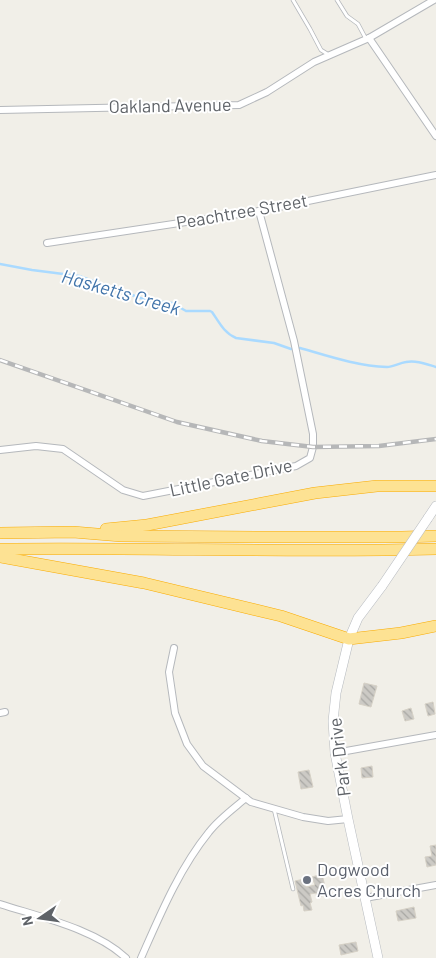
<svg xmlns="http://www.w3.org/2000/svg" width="436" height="958" font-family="Barlow,sans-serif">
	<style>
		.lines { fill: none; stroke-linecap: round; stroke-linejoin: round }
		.stream { stroke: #aadaff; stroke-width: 2.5 }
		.building { fill: url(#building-back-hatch); stroke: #d6d1c6 }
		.lane-casing { stroke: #b5b8bc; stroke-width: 4.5 }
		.street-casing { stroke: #b5b8bc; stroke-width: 8 }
		.secondary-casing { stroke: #b6babf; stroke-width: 10 }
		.highway-casing { stroke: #f9ab00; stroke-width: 12 }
		.lane { stroke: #fff; stroke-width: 3 }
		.street { stroke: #fff; stroke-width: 6 }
		.secondary { stroke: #fff; stroke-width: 9 }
		.highway { stroke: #fde293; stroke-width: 11 }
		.rail-casing { stroke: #b6b7b8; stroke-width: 4.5 }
		.rail { stroke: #fff; stroke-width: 2.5; stroke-dasharray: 8; stroke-linecap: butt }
		.secondary-bridge-casing { stroke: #b6babf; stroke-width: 10; stroke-linecap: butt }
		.secondary-bridge { stroke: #fff; stroke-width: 9 }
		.worship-dot { fill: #6b7280; stroke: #fff; stroke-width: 2 }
		.labels { text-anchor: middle; stroke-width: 4; stroke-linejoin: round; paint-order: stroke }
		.street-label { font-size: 18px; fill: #5f6368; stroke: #fff }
		.worship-label { font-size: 18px; fill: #5b616d; stroke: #fff; text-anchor: start }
		.water-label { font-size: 19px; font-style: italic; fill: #4174aa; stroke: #fff }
	</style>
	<defs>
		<pattern id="building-back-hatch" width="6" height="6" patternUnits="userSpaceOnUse" patternTransform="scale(1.25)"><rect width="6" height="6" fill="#cccac5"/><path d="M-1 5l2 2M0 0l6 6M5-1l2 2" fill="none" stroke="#a9a8a4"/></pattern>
	</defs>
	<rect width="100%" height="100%" fill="#f1efe8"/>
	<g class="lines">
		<g class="stream">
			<path d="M 0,264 L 32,270 L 79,276 L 146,300 L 172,303 L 186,311 L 210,311 L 212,312 C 219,322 224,333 236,338 L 274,343 L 291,349"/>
			<path d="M 300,348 C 328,356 357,366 387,367 C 393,367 399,363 406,362 C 416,360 426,364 436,367"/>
		</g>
	</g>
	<g class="building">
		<polygon points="364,683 377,686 371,707 359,704"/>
		<polygon points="433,702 435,714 428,716 425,704"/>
		<polygon points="411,708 414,719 405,721 402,711"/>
		<polygon points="372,766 373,777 362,778 361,768"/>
		<polygon points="309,770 313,787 301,789 298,772"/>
		<polygon points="436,845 436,865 427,867 425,857 432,856 430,846"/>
		<polygon points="322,874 327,895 317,897 316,893 310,894 312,902 310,903 312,910 304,911 303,905 301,906 295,881 304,879 306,887 315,885 312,877"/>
		<polygon points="414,907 416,918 398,921 396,911"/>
		<polygon points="356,942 358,951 341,955 339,945"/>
	</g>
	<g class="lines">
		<defs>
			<g id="lane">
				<polyline points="293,0 310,29 321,50 329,55"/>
				<polyline points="337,0 347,16 358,24 366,39"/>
				<polyline points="274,809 293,889"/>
			</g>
			<g id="street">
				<polyline points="369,38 436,136"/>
				<polyline points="0,110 239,105 267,92 314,62 369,38 434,0"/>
				<polyline points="47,243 259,211 436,175"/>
				<polyline points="0,450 36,446 63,449 123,490 143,496 296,466 310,458 313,447 313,434 294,341 259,211"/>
				<polyline points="174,648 169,672 175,713 187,744 203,766 251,802 303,817 328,821 348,819"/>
				<polyline points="0,713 5,712"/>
				<polyline points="335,753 436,735"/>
				<polyline points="365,898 436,885"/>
				<path d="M 0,904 C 40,917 95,929 126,958"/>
				<path d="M 141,958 C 160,915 179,869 209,832 C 219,819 233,809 246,798"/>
			</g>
			<g id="secondary">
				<polyline points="428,518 436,506"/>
				<polyline points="378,958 348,819 335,753 333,721 336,693 349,639 358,618 382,586"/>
			</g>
			<g id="highway">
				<polyline points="106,529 147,525 315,493 377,486 436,486"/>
				<polyline points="0,533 73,532 121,536 264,537 402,537 436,536"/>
				<path d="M 0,549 C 145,547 291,553 436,549"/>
				<polyline points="0,557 144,583 281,616 349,639 401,633 436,626"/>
			</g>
		</defs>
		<use href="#lane" class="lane-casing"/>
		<use href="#street" class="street-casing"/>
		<use href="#secondary" class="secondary-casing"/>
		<use href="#highway" class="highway-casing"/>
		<use href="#lane" class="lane"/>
		<use href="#street" class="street"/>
		<use href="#secondary" class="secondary"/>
		<use href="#highway" class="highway"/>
		<defs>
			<polyline id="rail" points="0,360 177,422 262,441 313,447 379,446 436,439"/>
		</defs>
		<use href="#rail" class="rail-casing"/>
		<use href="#rail" class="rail"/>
		<defs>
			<polyline id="secondary-bridge" points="382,586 428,518"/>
		</defs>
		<use href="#secondary-bridge" class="secondary-bridge-casing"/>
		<use href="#secondary-bridge" class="secondary-bridge"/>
	</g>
	<circle class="worship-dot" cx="307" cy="880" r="5"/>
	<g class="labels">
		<g class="street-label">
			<text transform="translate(170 106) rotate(-1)" y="6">Oakland Avenue</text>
			<text transform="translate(242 212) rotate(-10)" y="6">Peachtree Street</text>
			<text transform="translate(231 478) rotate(-12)" y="6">Little Gate Drive</text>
			<text transform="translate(340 757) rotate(-97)" y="6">Park Drive</text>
		</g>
		<g class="worship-label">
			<text x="317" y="876">Dogwood<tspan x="317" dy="21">Acres Church</tspan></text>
		</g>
		<g class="water-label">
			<text transform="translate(121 292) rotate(16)" y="7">Hasketts Creek</text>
		</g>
	</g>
	<g transform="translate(40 918) rotate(257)" stroke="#ffffff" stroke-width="4" paint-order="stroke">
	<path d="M0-4L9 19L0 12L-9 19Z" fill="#5f6368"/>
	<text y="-8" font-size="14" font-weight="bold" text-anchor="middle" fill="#5f6368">N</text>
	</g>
</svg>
